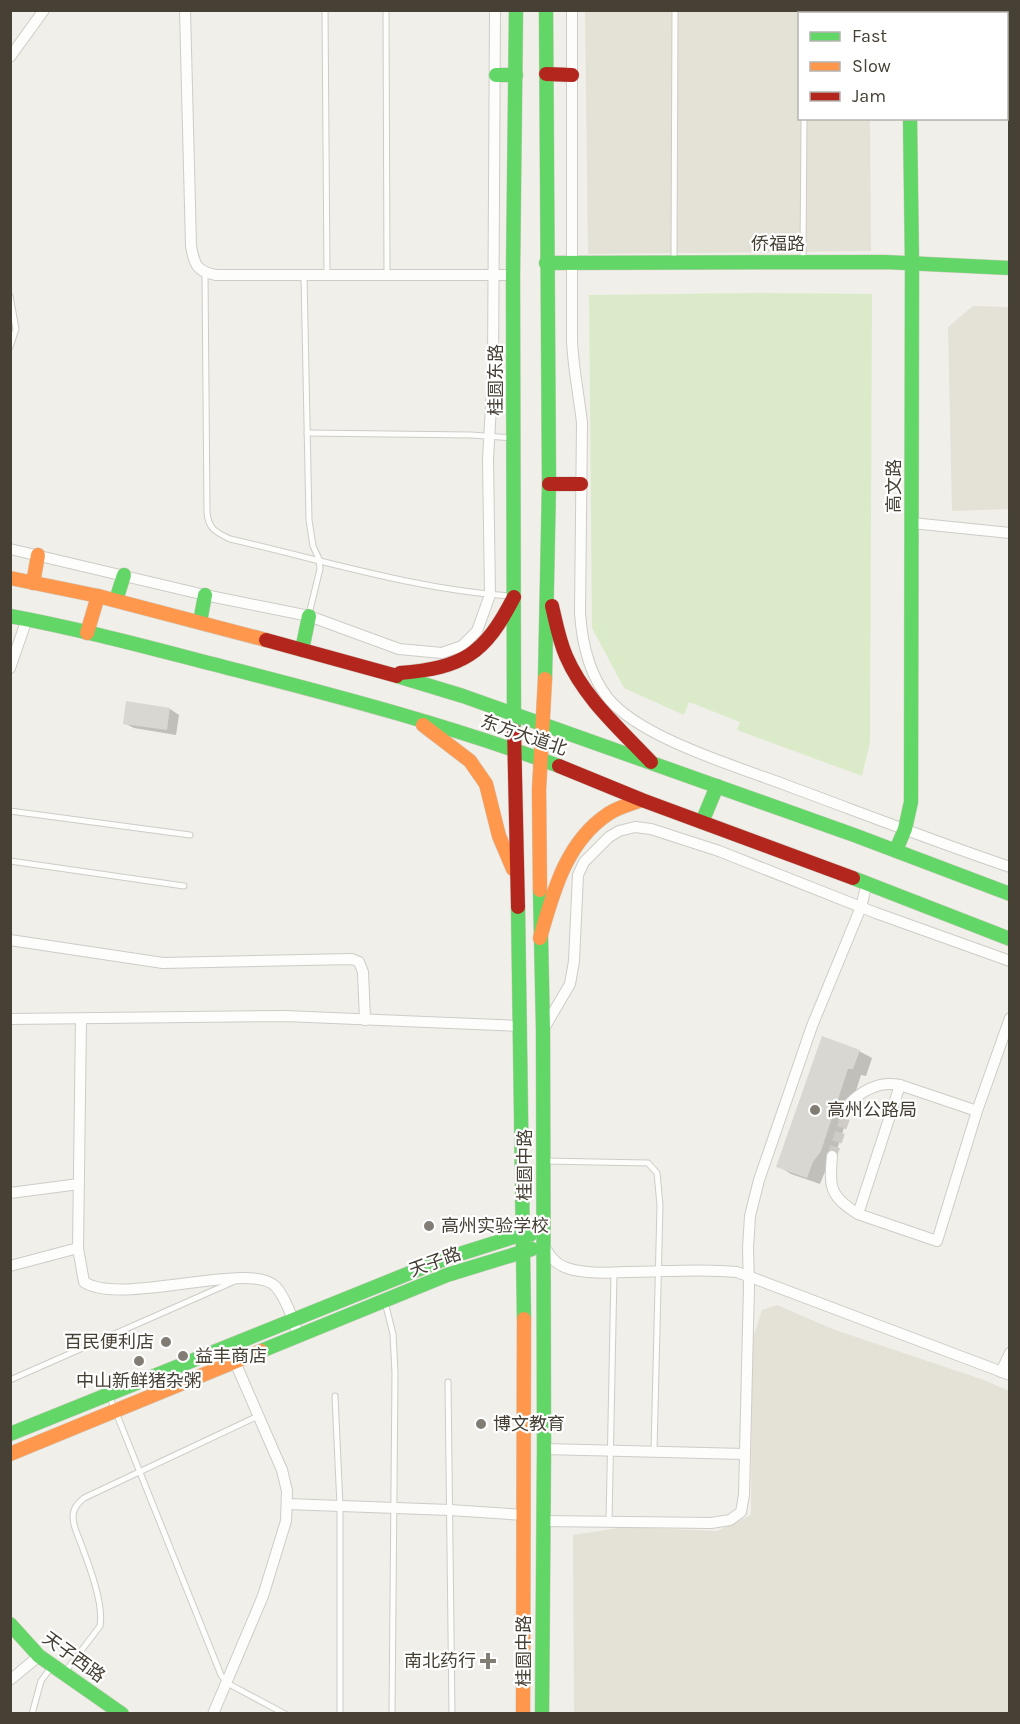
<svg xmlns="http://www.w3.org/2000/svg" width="1020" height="1724" font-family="Karla,'Noto Sans SC',sans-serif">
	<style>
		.residential { fill: #e4e1d6 }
		.green { fill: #dbebc9 }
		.shadow { fill: #0003 }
		.building { fill: #d9d7d2 }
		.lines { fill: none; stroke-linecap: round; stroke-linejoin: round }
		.street-tunnel { stroke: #ceccc5; stroke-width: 10; stroke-dasharray: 10 5; stroke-linecap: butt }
		.lane-casing { stroke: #ceccc7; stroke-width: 7 }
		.street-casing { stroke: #ceccc7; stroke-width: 12 }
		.fast-casing { stroke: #cfccc0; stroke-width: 15 }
		.slow-casing { stroke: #cfccc0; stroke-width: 15 }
		.jam-casing { stroke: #cfccc0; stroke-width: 15 }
		.lane { stroke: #fdfdfc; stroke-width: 5 }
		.street { stroke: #fdfdfc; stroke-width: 10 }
		.fast { stroke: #63d668; stroke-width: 14 }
		.slow { stroke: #ff974d; stroke-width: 14 }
		.jam { stroke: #b3261e; stroke-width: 14 }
		.poi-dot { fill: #827d74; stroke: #fff; stroke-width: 2 }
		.labels { text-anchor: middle; stroke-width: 4.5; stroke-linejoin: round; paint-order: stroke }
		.street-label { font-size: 18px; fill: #464035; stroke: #fff }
		.poi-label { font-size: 18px; fill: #464035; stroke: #fff; text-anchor: start }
	</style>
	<rect width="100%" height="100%" fill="#f0efe9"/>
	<g class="residential">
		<polygon points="585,11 868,11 869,14 800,14 800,118 870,119 871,251 588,254"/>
		<polygon points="973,306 1009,307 1009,509 952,511 948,327"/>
		<polygon points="777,1305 835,1330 984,1380 1009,1391 1009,1713 574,1713 573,1535 625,1527 717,1531 751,1515 752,1341 762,1310"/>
	</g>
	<polygon class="green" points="755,293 872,294 870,742 862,776 737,730 740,722 689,702 684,715 624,688 592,628 589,295"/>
	<g class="shadow">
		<polygon points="127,703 170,709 179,715 176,735 134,728 124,723"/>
		<polygon points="859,1051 872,1058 866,1076 861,1075 834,1159 826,1169 820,1184 791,1174 778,1166"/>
	</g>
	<g class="building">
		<polygon points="126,701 170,708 167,730 123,724"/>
		<polygon points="822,1036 860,1050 853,1069 848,1069 821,1151 813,1162 807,1178 776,1167"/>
	</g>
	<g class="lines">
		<polyline class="street-tunnel" points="832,1156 850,1103"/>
		<defs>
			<g id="lane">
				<polyline points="325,10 327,275"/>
				<polyline points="386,10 387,274"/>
				<polyline points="804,14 804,10"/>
				<polyline points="803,260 804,118"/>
				<polyline points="674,261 675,10"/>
				<path d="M 205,274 L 207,512 C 208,528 215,532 230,539 C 322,560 414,589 509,596"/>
				<polyline points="304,276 309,520 313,546 319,559 320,569 309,614"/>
				<polyline points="10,296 16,329 10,347"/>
				<polyline points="307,433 471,435 512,438"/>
				<polyline points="10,811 190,835"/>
				<polyline points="10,861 184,886"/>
				<polyline points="544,1161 648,1163 657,1173 660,1205 654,1451"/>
				<polyline points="385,1302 393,1334 395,1373 392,1714"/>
				<polyline points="10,1380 237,1280"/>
				<polyline points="448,1382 452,1714"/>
				<polyline points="109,1395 221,1675 227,1683 285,1714"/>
				<polyline points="335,1396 340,1506 340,1714"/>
				<polyline points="609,1521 614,1273"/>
				<path d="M 65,1672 L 100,1626 C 104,1604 89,1565 81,1544 C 78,1535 73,1527 73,1517 C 73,1508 78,1503 84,1498 L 258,1416"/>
				<polyline points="32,1714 41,1681 52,1666"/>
			</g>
			<g id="street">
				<path d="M 185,10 L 191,246 C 194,264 197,272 216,275 L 513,275"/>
				<path d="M 572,10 L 572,340 C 573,368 579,395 582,423 L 580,613 C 582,643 589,674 608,698 C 641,739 742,768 791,787 C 864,814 936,842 1010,867"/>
				<polyline points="10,57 44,10"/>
				<polyline points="912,523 1010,533"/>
				<polyline points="10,549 205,595 309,616 399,649 442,653 462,646 477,631 490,595 488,459 493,371 495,10"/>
				<polyline points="10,668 27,619"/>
				<polyline points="10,940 163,963 352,959 359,962 363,972 365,1020"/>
				<polyline points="10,1019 285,1016 519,1026"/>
				<path d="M 81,1019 L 78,1248 L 84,1282 C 122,1307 253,1259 276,1287 C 287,1300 293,1321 299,1337"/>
				<polyline points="543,1030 570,984 574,961 578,875 584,862 609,837 619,831 635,827 651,829 719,851 876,913 1010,961"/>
				<path d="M 850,1103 C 864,1089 880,1081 900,1085"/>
				<polyline points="977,1111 900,1085 858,1214 937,1241 977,1111 1010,1018"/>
				<path d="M 832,1156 C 829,1188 830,1196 858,1214"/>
				<polyline points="10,1193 79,1184"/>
				<path d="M 544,1246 C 550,1256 555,1264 567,1268 C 585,1274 607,1273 626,1272 C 663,1272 701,1268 737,1272 L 1010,1375"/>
				<polyline points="10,1266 78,1248"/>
				<polyline points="1001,1372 1010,1353"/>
				<polyline points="544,1449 745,1454"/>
				<polyline points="287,1504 450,1510 524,1515"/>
				<polyline points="542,1521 711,1523 730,1520 741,1512 744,1495 749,1286 748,1248 750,1216 759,1180 812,1026 861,907 867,883"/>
				<polyline points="10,1680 39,1656"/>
				<polyline points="213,1714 263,1596 286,1521 287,1491 282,1470 228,1346"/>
			</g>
			<g id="fast">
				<polyline points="909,10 909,14"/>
				<polyline points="496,75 516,75"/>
				<polyline points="546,263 884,262 1010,268"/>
				<polyline points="116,600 124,575"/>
				<path d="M 10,616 C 86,630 161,651 236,670 C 345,698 454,727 559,766"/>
				<polyline points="200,622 205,595"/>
				<polyline points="302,650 309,616"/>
				<polyline points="397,676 463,696 854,835 1010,894"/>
				<polyline points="545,679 549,484 546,10"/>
				<polyline points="514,730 513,275 516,10"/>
				<polyline points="702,822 717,786"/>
				<polyline points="896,850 905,829 911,802 912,264 910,118"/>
				<polyline points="853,878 1010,939"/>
				<polyline points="540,890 543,1030 544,1449 542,1714"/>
				<polyline points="518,907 524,1319"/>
				<polyline points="261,1351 447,1275 532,1249"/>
				<polyline points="10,1434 447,1258 523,1234 530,1235"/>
				<polyline points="10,1624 39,1656 122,1714"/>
			</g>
			<g id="slow">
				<polyline points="10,578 98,596 266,640"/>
				<polyline points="33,583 38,555"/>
				<polyline points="87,633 98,596"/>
				<polyline points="423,725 470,761 486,784 499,836 513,869"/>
				<polyline points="540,890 539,790 545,679"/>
				<path d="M 540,938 C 553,892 566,842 608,814 C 618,807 631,804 642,800"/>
				<polyline points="10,1454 261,1351"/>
				<polyline points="523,1714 524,1319"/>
			</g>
			<g id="jam">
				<polyline points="546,74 572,75"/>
				<polyline points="549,484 581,484"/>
				<path d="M 552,606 C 556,623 559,640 566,656 C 584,698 620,729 651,762"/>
				<polyline points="266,640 397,676"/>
				<path d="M 400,673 C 463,668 485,654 514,597"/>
				<polyline points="514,730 518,907"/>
				<polyline points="559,766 642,800 853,878"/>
			</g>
		</defs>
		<use href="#lane" class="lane-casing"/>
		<use href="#street" class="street-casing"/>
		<use href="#fast" class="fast-casing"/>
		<use href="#slow" class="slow-casing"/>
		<use href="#jam" class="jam-casing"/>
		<use href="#lane" class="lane"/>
		<use href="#street" class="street"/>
		<use href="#fast" class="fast"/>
		<use href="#slow" class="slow"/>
		<use href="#jam" class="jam"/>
	</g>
	<g class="poi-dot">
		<circle cx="815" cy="1110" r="6"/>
		<circle cx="429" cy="1226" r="6"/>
		<circle cx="166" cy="1342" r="6"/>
		<circle cx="183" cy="1356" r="6"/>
		<circle cx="139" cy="1361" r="6"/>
		<circle cx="481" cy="1424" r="6"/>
		<path d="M485 1652h6v6h6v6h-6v6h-6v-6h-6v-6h6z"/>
	</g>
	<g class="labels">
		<g class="street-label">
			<text x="778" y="250">侨福路</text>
			<text transform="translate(496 380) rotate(-90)" y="6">桂圆东路</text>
			<text transform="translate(894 486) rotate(-90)" y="6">高文路</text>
			<text transform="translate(524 735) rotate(19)" y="6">东方大道北</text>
			<text transform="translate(525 1165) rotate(-90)" y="6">桂圆中路</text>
			<text transform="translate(435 1262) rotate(-20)" y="6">天子路</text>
			<text transform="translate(524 1651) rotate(-90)" y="6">桂圆中路</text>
			<text transform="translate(74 1657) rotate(36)" y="6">天子西路</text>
		</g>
		<g class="poi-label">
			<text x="827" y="1116">高州公路局</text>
			<text x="441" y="1232">高州实验学校</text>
			<text x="154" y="1348" text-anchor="end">百民便利店</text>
			<text x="195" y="1362">益丰商店</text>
			<text x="139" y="1387" text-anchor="middle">中山新鲜猪杂粥</text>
			<text x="493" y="1430">博文教育</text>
			<text x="476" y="1667" text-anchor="end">南北药行</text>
		</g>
	</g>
	<rect width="1020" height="1724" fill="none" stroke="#464035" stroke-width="24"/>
	<rect x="798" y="12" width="210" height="108" fill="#ffffff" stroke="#b5b3ae" stroke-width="1.5"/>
	<rect x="810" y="32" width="30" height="9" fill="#63d668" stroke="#b5b3ae" stroke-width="1.5"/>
	<text x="852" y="42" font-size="18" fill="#464035">Fast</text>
	<rect x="810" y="62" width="30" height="9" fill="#ff974d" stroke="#b5b3ae" stroke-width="1.5"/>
	<text x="852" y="72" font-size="18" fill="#464035">Slow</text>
	<rect x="810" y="92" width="30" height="9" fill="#b3261e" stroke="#b5b3ae" stroke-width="1.5"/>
	<text x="852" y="102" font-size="18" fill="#464035">Jam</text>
</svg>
